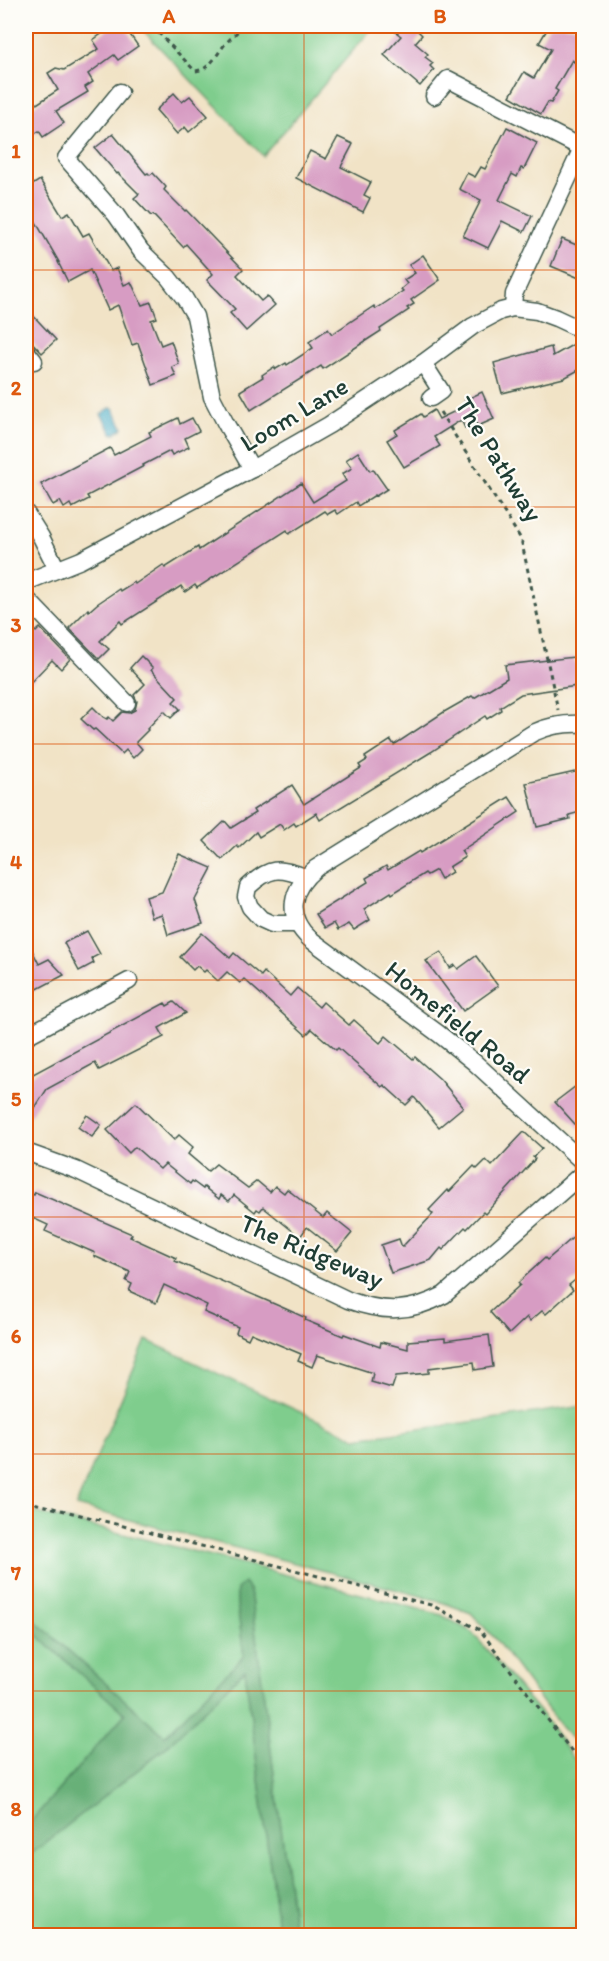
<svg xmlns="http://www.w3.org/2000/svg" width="609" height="1961" font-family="Itim,sans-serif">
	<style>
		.green { fill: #7fcd8d; stroke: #4f8560; stroke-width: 1.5 }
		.forest { fill: #67b078; stroke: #437656; stroke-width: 1.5 }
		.water { fill: #41a7c2; stroke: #30727b; stroke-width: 1.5 }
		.building { fill: #d79cc3 }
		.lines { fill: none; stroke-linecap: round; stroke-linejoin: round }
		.minor-casing { stroke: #3e564a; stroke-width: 19 }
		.path { stroke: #3e564a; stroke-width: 3; stroke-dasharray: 4.5 4.5; stroke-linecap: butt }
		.minor { stroke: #fff; stroke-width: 16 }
		.grid { fill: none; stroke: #de580e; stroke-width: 1.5; stroke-opacity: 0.55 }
		.labels { text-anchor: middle; stroke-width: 4.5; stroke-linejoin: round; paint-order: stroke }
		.street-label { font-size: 26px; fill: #1f3d34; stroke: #fdfcf7 }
		.neatline { fill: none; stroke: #de580e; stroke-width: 2 }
		.grid-label { font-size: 20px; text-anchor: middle; font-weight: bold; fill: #de580e }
	</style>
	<rect width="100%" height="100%" fill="#fdfcf7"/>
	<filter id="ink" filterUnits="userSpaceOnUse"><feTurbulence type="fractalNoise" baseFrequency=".0167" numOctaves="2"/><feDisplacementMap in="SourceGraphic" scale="12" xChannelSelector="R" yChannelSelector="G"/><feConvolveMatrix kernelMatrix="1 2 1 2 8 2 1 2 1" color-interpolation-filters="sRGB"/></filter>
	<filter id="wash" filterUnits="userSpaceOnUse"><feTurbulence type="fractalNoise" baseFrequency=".008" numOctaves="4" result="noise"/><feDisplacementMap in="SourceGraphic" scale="24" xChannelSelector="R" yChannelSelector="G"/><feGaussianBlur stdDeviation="1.35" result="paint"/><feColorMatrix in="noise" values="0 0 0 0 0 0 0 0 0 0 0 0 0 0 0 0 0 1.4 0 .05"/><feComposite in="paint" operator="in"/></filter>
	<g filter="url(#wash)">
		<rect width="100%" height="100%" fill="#f1e3c6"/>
		<g class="green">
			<polygon points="139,26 374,26 263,156"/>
			<polygon points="146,1340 356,1438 583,1406 583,1751 561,1727 496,1640 471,1613 436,1600 76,1506"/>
			<polygon points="26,1510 241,1563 442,1615 472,1632 547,1721 571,1756 583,1767 583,1935 295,1935 250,1591 237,1589 237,1603 244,1656 165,1736 26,1613"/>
			<polygon points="26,1625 125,1714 26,1827"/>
			<polygon points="245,1670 279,1935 26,1936 26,1858 164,1749"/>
		</g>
		<polygon class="forest" points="244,1583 250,1591 295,1935 279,1935 245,1670 164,1749 26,1858 26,1827 125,1714 26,1625 26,1613 165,1736 244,1656 237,1603 237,1589"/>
		<polygon class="water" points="110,408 113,408 123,427 122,429 114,434 112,433 101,414"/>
		<g id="blocks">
			<g class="building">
				<polygon points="113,26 124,26 138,46 118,60 114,55 88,74 93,82 85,87 88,92 56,111 64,123 43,137 39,131 26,139 26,111 58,90 48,73 56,68 64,70 99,49 93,40"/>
				<polygon points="388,26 423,26 418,31 422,35 415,43 428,54 425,57 433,63 430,66 434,70 420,86 384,55 401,36"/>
				<polygon points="549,26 584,26 584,44 574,62 572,60 555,89 558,91 551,103 548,102 541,114 510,96 524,72 534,78 551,49 539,43"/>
				<polygon points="174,93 182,102 190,96 208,116 189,132 185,127 177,134 156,110"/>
				<polygon points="507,127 537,143 524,169 521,168 517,177 512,174 499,200 532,216 524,232 502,221 488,248 463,236 481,200 459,189 467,173 475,177 481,167 485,169"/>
				<polygon points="113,134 146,174 148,173 150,175 153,173 166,187 164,190 185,211 186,210 243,269 237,275 261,301 267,296 275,305 246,331 230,313 235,309 207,280 213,274 186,244 183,247 153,215 151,216 134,198 139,194 118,173 117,174 95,148"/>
				<polygon points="338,137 353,144 341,167 371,182 364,195 370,198 363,212 296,178 310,151 326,159"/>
				<polygon points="40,180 62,216 69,212 83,236 89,233 111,271 117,268 124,285 131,282 142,305 151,302 157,318 151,320 161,345 171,341 179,364 172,367 176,376 153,385 138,343 132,345 118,305 108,310 90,270 68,282 58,262 59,262 26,205 26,189"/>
				<polygon points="562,239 584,248 584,280 551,266"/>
				<polygon points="423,255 440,280 411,300 414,304 407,308 409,310 380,329 381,331 370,338 323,369 321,366 251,410 240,391 263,377 262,375 274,367 276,369 286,363 287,365 313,348 309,342 328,329 332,334 374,306 376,309 403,291 401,289 407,284 404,280 415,273 409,265"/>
				<polygon points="26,308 56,340 42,353 26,336"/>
				<polygon points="574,344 584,362 584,367 564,378 502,393 494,363 551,347 553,356"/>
				<polygon points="482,392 494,419 478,426 476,423 465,428 461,420 434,437 440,446 404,467 387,440 397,434 395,430 421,414 423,417 434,410 439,419 468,405 465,400"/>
				<polygon points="178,418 180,424 192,418 199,431 185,438 189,447 172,455 170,451 143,465 144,466 87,496 89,499 72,508 70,504 64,508 60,501 53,505 41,484 110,448 114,455 151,436 149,432"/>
				<polygon points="358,452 370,471 373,469 387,489 376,496 375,495 358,506 356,502 338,514 335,510 328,514 325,511 289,534 287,530 197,588 195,585 185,592 181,586 122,624 120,621 100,641 109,649 99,659 69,628 88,609 89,611 97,604 119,589 120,591 134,582 135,584 163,565 165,568 198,547 199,550 301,483 313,502 346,481 342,474 352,468 346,460"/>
				<polygon points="40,628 70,659 61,669 52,660 26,687 26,638 34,630 36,632"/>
				<polygon points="141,656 153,668 151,670 177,698 173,702 180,709 171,718 164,711 147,729 148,730 136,742 142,749 133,758 126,750 122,754 95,729 93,730 81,719 93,707 103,717 107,719 109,717 113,721 122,712 129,713 135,710 137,701 134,695 145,684 130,668"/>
				<polygon points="574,657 575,663 584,662 584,685 521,694 500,707 501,710 487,719 485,716 431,752 320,820 316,813 296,826 294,823 284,830 280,824 259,837 256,832 239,848 237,846 222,860 204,841 225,821 231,828 255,813 253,810 292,785 304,804 361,768 359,765 367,760 365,757 391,740 394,745 444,712 472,696 474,698 507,678 505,665"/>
				<polygon points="584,770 584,811 569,815 570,819 537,827 526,783"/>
				<polygon points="509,797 519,812 461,851 465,857 449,867 452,872 441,879 436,870 427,875 425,873 392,894 391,892 364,909 370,920 354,930 349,924 338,930 334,923 325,928 316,914 368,882 366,878 386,866 388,870 419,851 420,853"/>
				<polygon points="179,854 212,868 195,900 203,923 168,935 162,914 152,917 146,897 162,892"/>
				<polygon points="87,931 100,954 92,958 94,963 79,971 64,943"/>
				<polygon points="202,933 230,958 234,953 261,976 264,972 290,996 297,988 319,1007 323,1002 349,1025 354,1020 380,1043 386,1036 413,1059 415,1057 440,1079 463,1107 439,1127 414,1097 406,1105 384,1085 382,1087 338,1048 336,1050 312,1029 306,1035 244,979 240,983 227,972 218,981 206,970 204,972 197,966 193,970 180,957"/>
				<polygon points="26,938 39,964 49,959 64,975 26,995"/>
				<polygon points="441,952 450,968 455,965 458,969 476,956 498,986 463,1011 426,961"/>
				<polygon points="174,1002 186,1013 159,1028 164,1037 99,1070 95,1063 47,1089 26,1122 26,1085 33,1074 165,1003 167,1006"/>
				<polygon points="584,1080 584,1134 555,1102"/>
				<polygon points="136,1103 174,1140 179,1135 193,1147 188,1154 208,1171 216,1164 248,1188 257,1181 270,1192 275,1186 284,1193 287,1189 323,1218 327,1213 352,1233 337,1251 307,1227 300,1237 263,1207 260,1211 257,1209 255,1212 234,1195 229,1201 221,1195 219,1199 204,1187 203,1189 192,1181 190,1184 165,1164 160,1169 135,1147 129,1153 107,1130"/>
				<polygon points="87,1115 101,1125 92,1137 78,1127"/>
				<polygon points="524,1132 542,1148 533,1157 535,1159 485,1214 483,1212 467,1229 465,1227 443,1250 441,1248 431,1260 391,1273 381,1245 399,1239 402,1247 433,1214 429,1210 448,1190 449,1192 474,1166 477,1169 486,1160 492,1166"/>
				<polygon points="26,1192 34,1195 35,1192 132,1234 130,1237 176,1258 175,1261 286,1309 306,1318 305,1320 343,1336 344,1334 380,1347 381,1342 408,1349 408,1341 445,1338 445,1341 489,1335 493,1367 475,1370 474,1362 429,1368 429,1373 396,1376 392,1388 371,1382 373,1373 317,1355 312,1367 298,1361 301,1354 251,1333 248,1339 236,1333 238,1327 204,1312 207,1305 164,1285 156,1303 129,1291 132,1284 126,1281 130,1272 94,1256 95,1253 45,1231 48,1225 26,1215"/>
				<polygon points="584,1228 584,1273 569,1285 573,1290 546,1314 542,1311 530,1321 527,1317 509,1334 490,1312 520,1285 518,1283 545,1258 547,1260"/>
			</g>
		</g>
	</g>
	<g filter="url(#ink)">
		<use href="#blocks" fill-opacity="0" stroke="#3e564a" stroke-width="1.5"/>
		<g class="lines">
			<defs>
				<g id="minor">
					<polyline points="120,92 66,158 116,215 141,251 168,277 185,299 195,316 212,397 226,424 252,469"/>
					<polyline points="434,96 448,79 582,148"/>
					<polyline points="513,308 514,294 584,144"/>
					<polyline points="26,351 34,361"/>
					<polyline points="423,363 441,391 431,398"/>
					<polyline points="26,513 41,537 57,569"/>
					<polyline points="26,582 81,560 252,469 329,425 423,363 473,326 501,311 513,308 537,311 556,318 584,331"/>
					<polyline points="26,598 127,703"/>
					<path d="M 584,724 C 565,723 550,725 533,733 L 316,868 C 291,889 284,915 310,939 L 439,1034 L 474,1062 L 584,1163"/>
					<path d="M 298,924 L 272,924 L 261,919 L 250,907 L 246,897 L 248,887 C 269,867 279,867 305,877"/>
					<polyline points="26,1036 129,981"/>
					<path d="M 26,1152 L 76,1170 L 348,1300 C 384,1313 410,1313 444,1295 L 584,1172"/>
				</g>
			</defs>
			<use href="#minor" class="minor-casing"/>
			<g class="path">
				<path d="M 152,26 L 195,71 C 211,70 217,53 226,43 C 232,37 238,31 244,26"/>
				<polyline points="440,412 521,539 558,710"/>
				<polyline points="26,1501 431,1605 480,1630 570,1749 584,1763"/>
			</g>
			<use href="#minor" class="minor"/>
		</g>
	</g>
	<path class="grid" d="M 304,26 L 304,1936M 26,270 L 584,270M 26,507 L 584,507M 26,744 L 584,744M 26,980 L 584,980M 26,1217 L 584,1217M 26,1454 L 584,1454M 26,1691 L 584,1691"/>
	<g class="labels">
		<g class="street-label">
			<text transform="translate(294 414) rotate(-31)" y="9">Loom Lane</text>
			<text transform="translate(499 459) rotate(58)" y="9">The Pathway</text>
			<text transform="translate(458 1022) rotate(39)" y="9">Homefield Road</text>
			<text transform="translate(312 1251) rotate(23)" y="9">The Ridgeway</text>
		</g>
	</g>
	<rect width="609" height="1961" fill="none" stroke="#fdfcf7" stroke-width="66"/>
	<rect x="33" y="33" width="543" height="1895" class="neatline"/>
	<g class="grid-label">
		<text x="169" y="23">A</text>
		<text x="440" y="23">B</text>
		<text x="16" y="158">1</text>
		<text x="16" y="395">2</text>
		<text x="16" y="632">3</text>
		<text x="16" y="869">4</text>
		<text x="16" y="1106">5</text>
		<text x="16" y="1343">6</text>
		<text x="16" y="1580">7</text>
		<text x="16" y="1816">8</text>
	</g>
</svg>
